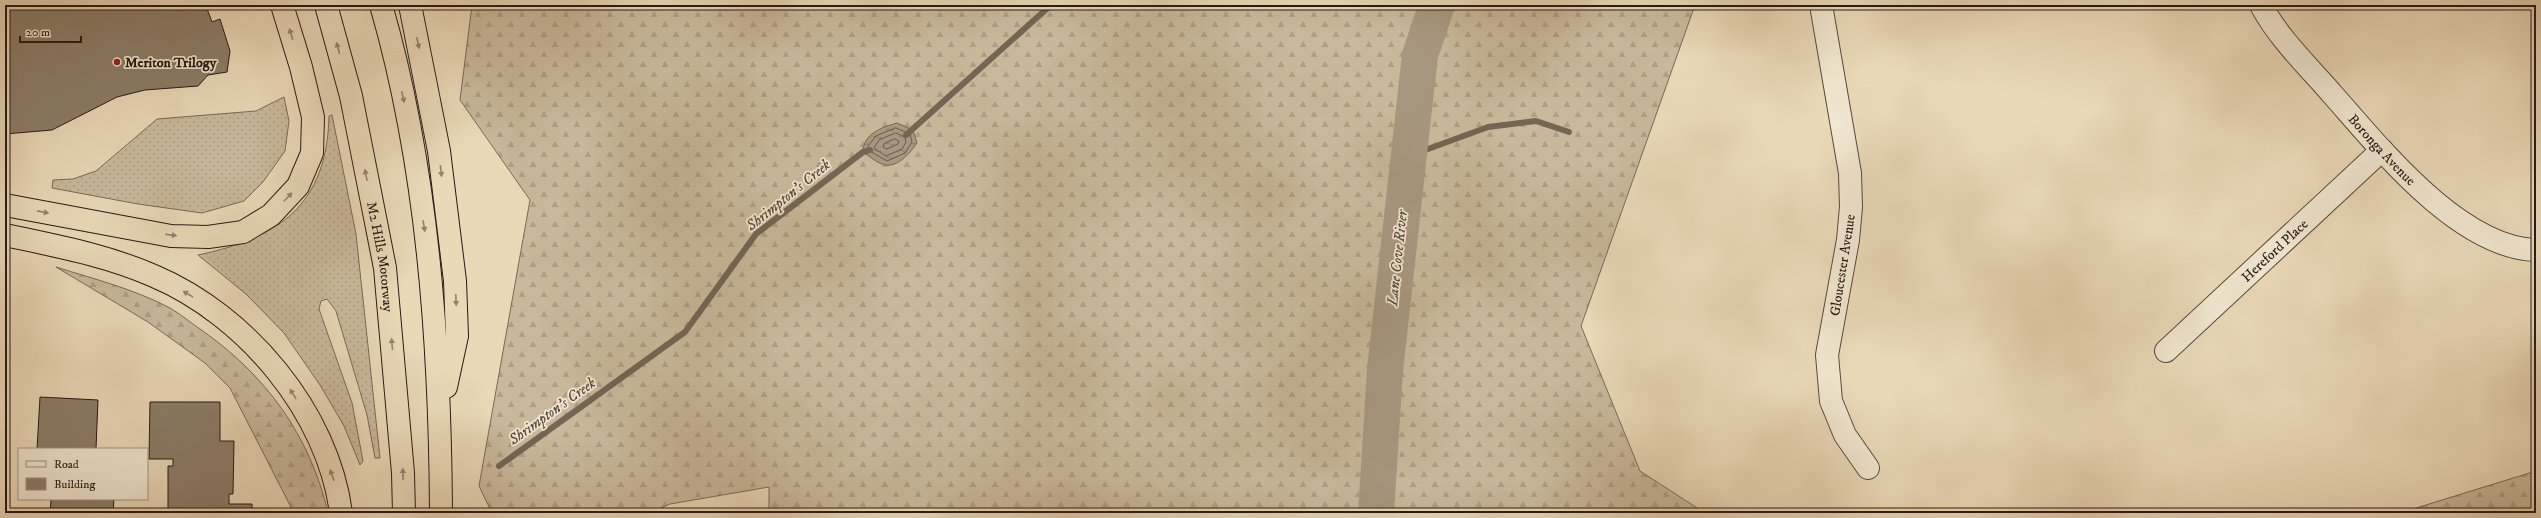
<svg xmlns="http://www.w3.org/2000/svg" width="2541" height="518" font-family="'IM FELL DW Pica',serif">
	<style>
		.grass { fill: url(#grass-dots); stroke: #786958 }
		.forest { fill: url(#forest-firs); stroke: #786958 }
		.water { fill: url(#water-ripples); stroke: #746555 }
		.lines { fill: none; stroke-linecap: round; stroke-linejoin: round }
		.shore { stroke: #68584a; stroke-width: 1 }
		.stream { stroke: #746555; stroke-width: 6 }
		.river { stroke: #a89780; stroke-width: 36 }
		.building { fill: #8c7d69; stroke: #271a15 }
		.minor-casing { stroke: #584a3e; stroke-width: 24 }
		.highway-casing { stroke: #271a15; stroke-width: 24 }
		.minor { stroke: #f1e6d0; stroke-width: 22 }
		.highway { stroke: #ead8b7; stroke-width: 22 }
		.oneway { fill: #92826e }
		.poi-dot { fill: #8f2418; stroke: #f1e6d0; stroke-width: 1.5 }
		.labels { text-anchor: middle; stroke-width: 3.5; stroke-linejoin: round; paint-order: stroke }
		.poi-label { font-size: 14px; font-weight: bold; fill: #271a15; stroke: #f1e6d0; text-anchor: start }
		.street-label { font-size: 14px; fill: #271a15; stroke: #f1e6d0 }
		.water-label { font-size: 15px; font-style: italic; fill: #5b4c40; stroke: #f1e6d0 }
	</style>
	<defs>
		<pattern id="grass-dots" width="8" height="8" patternUnits="userSpaceOnUse"><rect width="8" height="8" fill="#c9b89b"/><path d="M2 2h.1M6 6h.1" fill="none" stroke="#ad9e85" stroke-width="1.8" stroke-linecap="round"/></pattern>
		<pattern id="forest-firs" width="22" height="20" patternUnits="userSpaceOnUse"><rect width="22" height="20" fill="#c9b89b"/><path d="M5 1l3.5 6h-7zM16 11l3.5 6h-7z" fill="#ad9e85"/></pattern>
		<pattern id="water-ripples" width="26" height="14" patternUnits="userSpaceOnUse"><rect width="26" height="14" fill="#a89780"/><path d="M2 4q2-2 4 0t4 0M15 11q2-2 4 0t4 0" fill="none" stroke="#897a68"/></pattern>
	</defs>
	<rect width="100%" height="100%" fill="#ead8b7"/>
	<filter id="stains"><feTurbulence type="fractalNoise" baseFrequency=".005" numOctaves="4"/><feColorMatrix values="0 0 0 0 .2 0 0 0 0 .09 0 0 0 0 .02 0 0 0 .5 -.17"/></filter>
	<radialGradient id="worn" r=".72"><stop offset=".6" stop-color="#630" stop-opacity="0"/><stop offset="1" stop-color="#630" stop-opacity=".3"/></radialGradient>
	<g class="grass">
		<polygon points="284,97 289,121 285,151 263,182 244,201 202,213 138,204 52,188 53,180 73,179 96,171 157,119 256,111"/>
		<path d="M 332,115 L 356,234 L 380,458 L 375,458 L 367,415 L 336,311 L 327,299 L 321,301 L 319,309 L 352,403 L 363,461 L 360,465 L 344,426 L 320,385 L 284,333 L 246,294 L 198,255 C 279,238 327,205 329,116 Z"/>
	</g>
	<g class="forest">
		<polygon points="472,5 1695,5 1581,326 1640,471 1705,513 769,513 769,487 670,504 650,513 492,513 479,486 530,200 460,100"/>
		<path d="M 56,267 C 94,279 134,289 170,308 C 180,314 190,322 200,329 C 265,374 310,435 328,513 L 294,513 L 230,388 L 205,363 L 148,322 Z"/>
		<polygon points="2536,471 2536,513 2400,513"/>
	</g>
	<path class="water" d="M 897,123 L 913,130 L 917,143 C 910,153 896,170 882,164 C 876,162 869,156 863,152 C 863,134 882,127 897,123 Z"/>
	<g class="lines">
		<g class="shore">
			<polygon points="896,128 910,134 912,142 905,153 887,161 868,150 868,146 876,136"/>
			<polygon points="896,133 905,137 906,142 902,149 886,156 874,148 879,140"/>
			<polygon points="895,139 899,141 898,144 887,149 883,147 884,144"/>
		</g>
		<g class="stream">
			<polyline points="906,135 1051,5"/>
			<polyline points="1409,156 1488,127 1536,121 1569,132"/>
			<polyline points="499,466 685,332 756,234 863,152 870,150"/>
		</g>
		<polyline class="river" points="1376,513 1385,370 1420,55 1437,5"/>
	</g>
	<g class="building">
		<polygon points="5,5 208,5 206,6 212,22 220,19 230,51 227,72 208,75 198,86 145,90 117,97 52,130 5,134"/>
		<polygon points="40,397 98,400 96,449 37,449"/>
		<polygon points="150,402 220,402 220,441 234,441 233,494 229,494 229,504 252,504 252,513 168,513 168,466 173,466 173,459 149,459"/>
		<polygon points="51,499 114,499 113,513 50,513"/>
	</g>
	<g class="lines">
		<defs>
			<g id="minor">
				<polyline points="1821,5 1850,173 1851,207 1848,240 1827,355 1831,401 1845,435 1868,468"/>
				<path id="s1" d="M 2261,5 C 2279,39 2308,66 2333,95 C 2380,148 2459,248 2536,250"/>
				<path id="s2" d="M 2166,351 L 2382,150"/>
			</g>
			<g id="highway">
				<path id="s3" d="M 326,5 L 351,96 L 385,268 L 403,473 L 404,513"/>
				<path d="M 381,5 C 428,168 440,344 441,513"/>
				<polyline points="410,5 439,151 455,281 457,336 446,387"/>
				<polyline points="5,205 171,236 208,237 243,232 271,215 298,186 312,153 313,117 301,67 282,5"/>
				<path d="M 5,235 C 56,246 106,255 154,276 C 246,315 328,412 341,513"/>
			</g>
		</defs>
		<use href="#minor" class="minor-casing"/>
		<use href="#highway" class="highway-casing"/>
		<use href="#minor" class="minor"/>
		<use href="#highway" class="highway"/>
	</g>
	<defs><path id="oneway-solid" d="M-6-.8H1V-3.2L6.5 0L1 3.2V.8H-6Z"/></defs>
	<g class="oneway">
		<use href="#oneway-solid" transform="translate(291 34) rotate(-107)"/>
		<use href="#oneway-solid" transform="translate(418 43) rotate(79)"/>
		<use href="#oneway-solid" transform="translate(338 48) rotate(-105)"/>
		<use href="#oneway-solid" transform="translate(403 97) rotate(77)"/>
		<use href="#oneway-solid" transform="translate(441 171) rotate(83)"/>
		<use href="#oneway-solid" transform="translate(366 175) rotate(-101)"/>
		<use href="#oneway-solid" transform="translate(288 197) rotate(-46)"/>
		<use href="#oneway-solid" transform="translate(43 212) rotate(11)"/>
		<use href="#oneway-solid" transform="translate(424 226) rotate(81)"/>
		<use href="#oneway-solid" transform="translate(171 235) rotate(7)"/>
		<use href="#oneway-solid" transform="translate(188 294) rotate(-149)"/>
		<use href="#oneway-solid" transform="translate(456 300) rotate(88)"/>
		<use href="#oneway-solid" transform="translate(392 344) rotate(-95)"/>
		<use href="#oneway-solid" transform="translate(293 394) rotate(-122)"/>
		<use href="#oneway-solid" transform="translate(403 474) rotate(-92)"/>
		<use href="#oneway-solid" transform="translate(332 475) rotate(-110)"/>
	</g>
	<circle class="poi-dot" cx="117" cy="62" r="4"/>
	<g class="labels">
		<g class="poi-label">
			<text x="125" y="67">Meriton Trilogy</text>
		</g>
		<g class="street-label">
			<text dy="5" stroke="none"><textPath href="#s1" startOffset="189">Boronga Avenue</textPath></text>
			<text dy="5" stroke="none"><textPath href="#s2" startOffset="148">Hereford Place</textPath></text>
			<text dy="5" stroke="none"><textPath href="#s3" startOffset="258">M2 Hills Motorway</textPath></text>
			<text transform="translate(1842 265) rotate(-81)" y="5">Gloucester Avenue</text>
		</g>
		<g class="water-label">
			<text transform="translate(788 195) rotate(-39)" y="5">Shrimpton's Creek</text>
			<text transform="translate(1397 258) rotate(-84)" y="5">Lane Cove River</text>
			<text transform="translate(552 411) rotate(-36)" y="5">Shrimpton's Creek</text>
		</g>
	</g>
	<rect width="2541" height="518" fill="none" stroke="#ead8b7" stroke-width="20"/>
	<rect x="6" y="6" width="2529" height="506" fill="none" stroke="#271a15" stroke-width="2"/>
	<rect x="10" y="10" width="2521" height="498" fill="none" stroke="#271a15"/>
	<rect x="18" y="448" width="130" height="52" fill="#f1e6d0" stroke="#a09485"/>
	<rect x="26" y="461" width="20" height="6" fill="#f1e6d0" stroke="#a09485"/>
	<text x="54" y="468" font-size="12" fill="#271a15">Road</text>
	<rect x="26" y="478" width="20" height="12" fill="#8c7d69" stroke="#a09485"/>
	<text x="54" y="488" font-size="12" fill="#271a15">Building</text>
	<path d="M20 36v6h61v-6" fill="none" stroke="#271a15" stroke-width="2"/>
	<text x="26" y="36" font-size="12" fill="#271a15" stroke="#f1e6d0" stroke-width="3" paint-order="stroke">20 m</text>
	<rect width="100%" height="100%" filter="url(#stains)"/>
	<rect width="100%" height="100%" fill="url(#worn)"/>
</svg>
